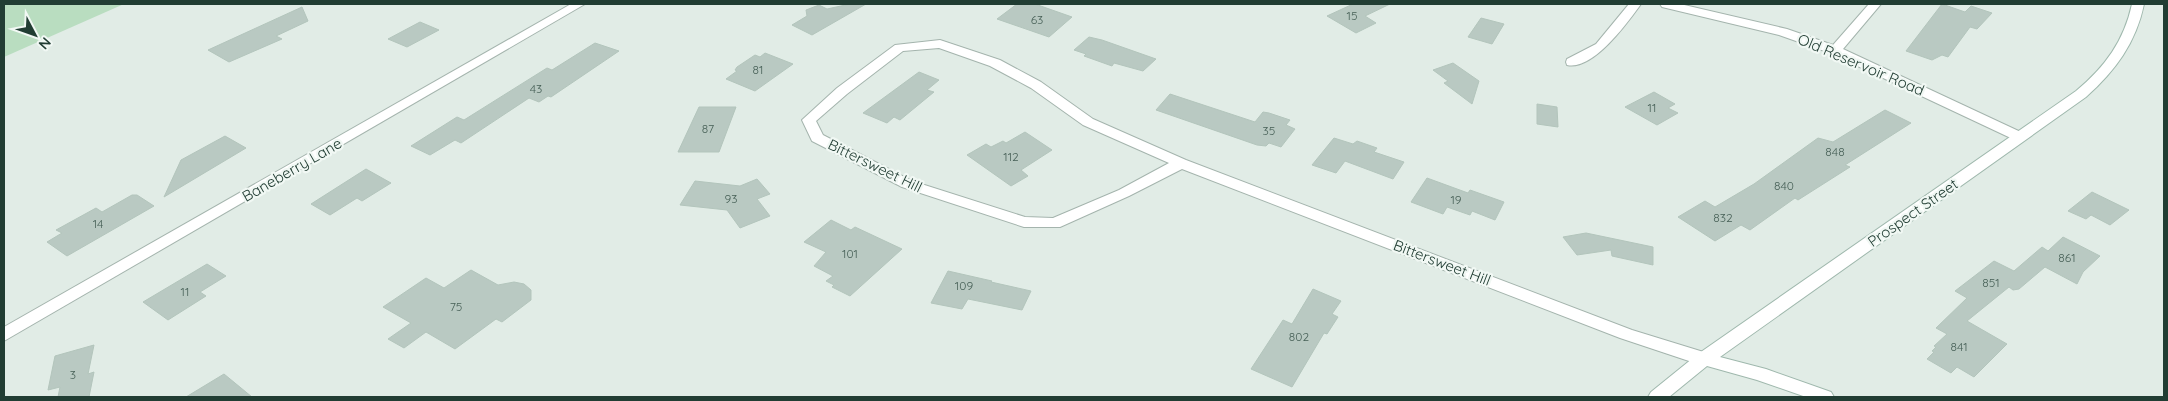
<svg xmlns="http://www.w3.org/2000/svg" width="2168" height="401" font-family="Quicksand,sans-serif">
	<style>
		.green { fill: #b9ddc0 }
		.building { fill: #b9c9c2; stroke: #b3c5bc }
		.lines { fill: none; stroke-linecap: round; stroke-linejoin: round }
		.street-casing { stroke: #a4b4ad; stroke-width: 2 }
		.secondary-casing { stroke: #9fb8ad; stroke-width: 2 }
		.street { fill: #fff; fill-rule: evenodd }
		.secondary { fill: #fff; fill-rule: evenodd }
		.labels { text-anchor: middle; stroke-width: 4.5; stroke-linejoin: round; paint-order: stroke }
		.number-label { font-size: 12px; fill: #476057 }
		.street-label { font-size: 15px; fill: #213d33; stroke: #f1f8f4 }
	</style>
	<rect width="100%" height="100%" fill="#e1ece6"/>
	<polygon class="green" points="4,4 124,4 4,57"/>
	<g class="building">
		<polygon points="850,4 866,4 812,35 792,25 807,16 806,10 819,5 827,9"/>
		<polygon points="1017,4 1035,4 1072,17 1049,37 997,19"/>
		<polygon points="1353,4 1390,4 1365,16 1376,23 1356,33 1327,16"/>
		<polygon points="1942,4 1965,12 1971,6 1992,13 1977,29 1970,27 1948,57 1942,55 1932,60 1906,51"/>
		<polygon points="302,7 308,21 276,36 282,39 229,62 208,50"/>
		<polygon points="1481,18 1504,24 1492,44 1468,37"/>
		<polygon points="420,22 439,30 407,47 388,39"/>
		<polygon points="1089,37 1102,40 1156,59 1143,71 1114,63 1112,66 1084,56 1086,54 1074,50"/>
		<polygon points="595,43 619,51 551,97 548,96 539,102 529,98 461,143 455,140 430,155 411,146 457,117 464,120 547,68 552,70"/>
		<polygon points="765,53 793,64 755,91 726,79 737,71 735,70 737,67 755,55 760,57"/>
		<polygon points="1453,63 1479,81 1472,104 1444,83 1448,81 1433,70"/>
		<polygon points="919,72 939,80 927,90 934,92 900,120 894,117 887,123 863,113"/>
		<polygon points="1654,92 1675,104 1668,108 1678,113 1657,125 1625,107"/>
		<polygon points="1170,94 1255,122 1263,112 1269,113 1290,120 1286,125 1295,129 1281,147 1269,143 1266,146 1257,145 1156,110"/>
		<polygon points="1537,104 1557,107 1558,127 1537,124"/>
		<polygon points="699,107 736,107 719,152 678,152"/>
		<polygon points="1885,110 1911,123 1845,165 1850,167 1798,200 1795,198 1750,230 1741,225 1715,241 1678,217 1705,201 1715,207 1754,184 1818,138 1833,142"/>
		<polygon points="1025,132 1052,150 1021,170 1028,176 1011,186 967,155 986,144 991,147 1003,141 1006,143"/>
		<polygon points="225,136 246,148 164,197 181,160"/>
		<polygon points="1334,138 1353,144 1357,141 1377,148 1374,152 1404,162 1393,179 1345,161 1336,173 1312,165"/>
		<polygon points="366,169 391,183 362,201 357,198 330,215 311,204"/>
		<polygon points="1427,178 1468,193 1470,190 1504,202 1495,220 1472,211 1470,215 1447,207 1443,214 1411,202"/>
		<polygon points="757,179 770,194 757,199 770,216 740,228 727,210 680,205 695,181 740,186"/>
		<polygon points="2092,192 2129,210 2110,225 2091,215 2086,219 2068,211"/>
		<polygon points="132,195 137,195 154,206 67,256 47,242 62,233 56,230 96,208 102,212"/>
		<polygon points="831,220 851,230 855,227 902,249 850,296 832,287 834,285 826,281 833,276 814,266 826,252 804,242"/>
		<polygon points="1586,233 1653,247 1653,265 1612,256 1611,250 1577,255 1563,237"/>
		<polygon points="2063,237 2100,256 2083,272 2077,284 2045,267 2019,289 2013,290 2009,287 1967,321 2007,344 1974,377 1957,367 1951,373 1927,359 1934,352 1932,351 1936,347 1934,346 1947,334 1936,328 1967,298 1955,291 1994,261 2014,271 2042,247 2048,251"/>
		<polygon points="207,264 226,276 200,292 206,296 168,320 143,302"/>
		<polygon points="471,270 498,285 514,282 524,284 531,290 531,300 502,322 496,319 455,349 426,332 404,348 388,339 411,323 383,307 426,278 444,288"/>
		<polygon points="948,271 992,281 991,282 1031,291 1022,310 968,299 962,309 931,303"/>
		<polygon points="1313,289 1341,301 1332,314 1338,317 1327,334 1324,333 1292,387 1251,369 1283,320 1292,324"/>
		<polygon points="94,345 88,374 94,372 89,397 58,397 60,387 48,390 55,356"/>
		<polygon points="224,374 252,397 186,397"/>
	</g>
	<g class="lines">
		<defs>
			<g id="street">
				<polygon points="571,4 585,4 4,341 4,327"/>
				<path d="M 1629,4 L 1641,4 C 1628,22 1593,71 1567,65 L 1566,62 L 1567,59 L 1596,44 Z"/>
				<polygon points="1660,4 1680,4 1787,29 1833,45 1869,4 1881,4 1843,49 2025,134 2027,137 2020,141 2015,140 1830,53 1779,35 1662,7"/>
				<path d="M 940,40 L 1000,60 L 1041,82 L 1093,119 L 1186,160 L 1632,330 L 1710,354 L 1713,359 L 1710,364 L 1704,366 L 1620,338 L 1182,169 L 1129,196 L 1060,227 L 1024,227 L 902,187 L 812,141 L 802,120 L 837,88 L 895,45 ZM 939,48 L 990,66 L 1031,88 L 1083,125 L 1169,163 L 1119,190 L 1053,218 L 1025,217 L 912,181 L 823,135 L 816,121 L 847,94 L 903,51 Z"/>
			</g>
			<path id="secondary" d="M 2132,4 L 2144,4 C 2136,43 2115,71 2086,97 L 1720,357 L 1766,369 L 1831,392 L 1834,397 L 1806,397 L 1757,380 L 1707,366 L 1669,397 L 1648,397 L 1651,392 L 1698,354 L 2076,91 C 2105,67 2124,41 2132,4 Z"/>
		</defs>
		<use href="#street" class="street-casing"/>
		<use href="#secondary" class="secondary-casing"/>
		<use href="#street" class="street"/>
		<use href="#secondary" class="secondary"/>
	</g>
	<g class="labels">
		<g class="number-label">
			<text x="1352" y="20">15</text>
			<text x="1037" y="24">63</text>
			<text x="758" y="74">81</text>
			<text x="536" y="93">43</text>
			<text x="1652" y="112">11</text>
			<text x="708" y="133">87</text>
			<text x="1269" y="135">35</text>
			<text x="1835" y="156">848</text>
			<text x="1011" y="161">112</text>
			<text x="1784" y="190">840</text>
			<text x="731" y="203">93</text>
			<text x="1456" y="204">19</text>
			<text x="1723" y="222">832</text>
			<text x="98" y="228">14</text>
			<text x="850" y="258">101</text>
			<text x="2067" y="262">861</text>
			<text x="1991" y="287">851</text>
			<text x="964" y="290">109</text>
			<text x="185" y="296">11</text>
			<text x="456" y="311">75</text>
			<text x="1299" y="341">802</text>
			<text x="1959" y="351">841</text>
			<text x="73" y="379">3</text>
		</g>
		<g class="street-label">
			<text transform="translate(1861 65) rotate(23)" y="5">Old Reservoir Road</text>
			<text transform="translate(875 166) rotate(26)" y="5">Bittersweet Hill</text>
			<text transform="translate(292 170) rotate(-30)" y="5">Baneberry Lane</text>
			<text transform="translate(1913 213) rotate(-35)" y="5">Prospect Street</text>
			<text transform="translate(1442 263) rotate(21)" y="5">Bittersweet Hill</text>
		</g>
	</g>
	<rect width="2168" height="401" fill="none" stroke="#213d33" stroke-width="10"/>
	<g transform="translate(35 35) rotate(131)" stroke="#f1f8f4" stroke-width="4" paint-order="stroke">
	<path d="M0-4L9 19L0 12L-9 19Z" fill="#213d33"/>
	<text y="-8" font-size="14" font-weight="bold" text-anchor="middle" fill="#213d33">N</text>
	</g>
</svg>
